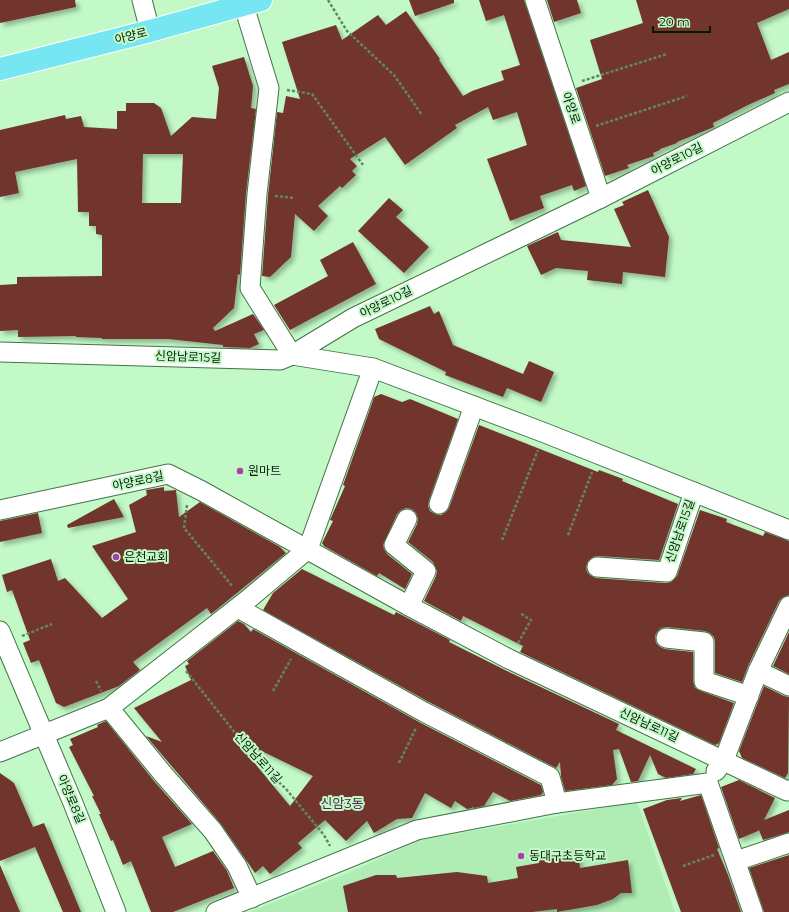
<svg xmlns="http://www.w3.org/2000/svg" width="789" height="912" font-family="Montserrat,'Noto Sans KR',sans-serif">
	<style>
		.built { fill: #b0edb5 }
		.building { fill: #72342f; fill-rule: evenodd; filter: url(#shadow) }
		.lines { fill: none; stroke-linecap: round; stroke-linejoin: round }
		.minor-casing { stroke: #427347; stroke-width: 21 }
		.major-casing { stroke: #fff; stroke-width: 24 }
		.path { stroke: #628765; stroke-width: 2.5; stroke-dasharray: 3 2; stroke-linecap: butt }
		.minor { stroke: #fff; stroke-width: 19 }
		.major { stroke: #76e6f2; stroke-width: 22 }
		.poi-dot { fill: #a440a6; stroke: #c2f9c6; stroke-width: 1.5 }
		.labels { text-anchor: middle; stroke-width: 4; stroke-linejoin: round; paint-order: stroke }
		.street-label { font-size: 12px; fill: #051907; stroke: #c2f9c6 }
		.poi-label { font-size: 12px; fill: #051907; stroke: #c2f9c6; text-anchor: start }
		.neighbourhood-label { font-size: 13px; fill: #532354; stroke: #c2f9c6 }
	</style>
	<defs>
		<filter id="shadow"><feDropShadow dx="3.5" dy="3.5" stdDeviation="2" flood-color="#0004"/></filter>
	</defs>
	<rect width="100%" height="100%" fill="#c2f9c6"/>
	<polygon class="built" points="637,802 675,912 249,912 350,872 421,840"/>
	<g class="building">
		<polygon points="0,0 75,0 76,7 0,23"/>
		<polygon points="409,0 454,0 454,3 415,16"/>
		<polygon points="479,0 524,0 586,186 574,191 572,185 540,196 544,208 510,221 487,159 527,145 517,112 493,120 488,107 455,125 457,128 405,165 385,137 350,159 357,166 352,171 356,175 342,188 340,186 318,206 328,216 314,231 295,214 291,257 270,277 262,276 268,195 277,112 283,113 286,96 300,99 282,42 336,25 342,40 378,15 386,25 406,11 440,59 439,60 463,96 472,91 504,80 501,71 520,65 504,15 486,21"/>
		<polygon points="547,0 577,0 581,13 554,22"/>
		<polygon points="636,0 789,0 789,9 757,23 771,60 789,52 789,84 774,90 775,93 748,105 713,123 714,127 677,142 677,143 660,149 660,150 653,153 654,156 627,165 629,168 605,176 576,88 602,79 590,40 643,23"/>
		<path d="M 244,57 L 253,86 L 251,108 L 256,109 L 246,193 L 240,275 L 238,274 L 234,308 L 213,328 L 215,331 L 253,314 L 264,330 L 254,334 L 259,344 L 250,348 L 223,347 L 223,345 L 168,339 L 102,339 L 102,338 L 76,337 L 76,336 L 18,337 L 18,330 L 0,331 L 0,285 L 17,284 L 17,277 L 102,276 L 102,235 L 96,234 L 96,226 L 89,226 L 89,212 L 78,212 L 77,159 L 15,172 L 19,193 L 0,197 L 0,130 L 65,115 L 66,119 L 81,116 L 84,127 L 117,129 L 117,111 L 126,111 L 126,103 L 154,103 L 161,108 L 171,136 L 192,117 L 216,119 L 219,88 L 212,66 ZM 143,154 L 183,154 L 181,203 L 142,203 Z"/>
		<polygon points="648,190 669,237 665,277 623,272 622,284 587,280 588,271 556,268 541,275 527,246 558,232 561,240 631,247 614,209 624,205 622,202"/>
		<polygon points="389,198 403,210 396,217 429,247 404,273 358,231"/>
		<polygon points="353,242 376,284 290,330 274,305 328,276 320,260"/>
		<polygon points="430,306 434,314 439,311 453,345 523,374 529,361 554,372 541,402 507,388 503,397 445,375 446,372 379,339 375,329"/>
		<polygon points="381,394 402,402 410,399 458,419 429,500 428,506 430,511 435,514 441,515 446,512 449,508 479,425 598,472 599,470 623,479 622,481 678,504 659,560 598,556 593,557 588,561 586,567 587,572 591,576 596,578 666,583 671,582 677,576 700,510 727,519 726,522 763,536 765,532 789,541 789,595 783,597 779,601 748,666 742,682 715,673 715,642 714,637 710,633 705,631 667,627 661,628 657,632 655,636 656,643 660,647 665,649 693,652 693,681 695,688 701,691 734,703 719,743 715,745 520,652 523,646 463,616 461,621 424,601 436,576 437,571 433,562 408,542 417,524 418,519 416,513 412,509 406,508 401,510 397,514 383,545 384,549 387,554 412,574 405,589 379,573 377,576 324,546 322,543 333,521 330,520 345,486 343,485 371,406 374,397"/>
		<polygon points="164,487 164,491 176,490 179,517 200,502 280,547 286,553 211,614 207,608 133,662 140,670 119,686 64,707 56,703 39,660 31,663 23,643 30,640 12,590 7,592 2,575 51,559 58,581 65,578 102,618 128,599 92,546 136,532 129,505 147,495 146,490"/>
		<polygon points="114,499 124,517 68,528 67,525"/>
		<polygon points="38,513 42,533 0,542 0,521"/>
		<polygon points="302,569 394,615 396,612 450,640 449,642 509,672 619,724 616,730 696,769 693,774 666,778 658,774 650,755 638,781 631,782 619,749 613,750 617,779 612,785 565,791 561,777 560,762 556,768 429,702 263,610 273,593"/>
		<path d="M 238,621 L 244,624 L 251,632 L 253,629 L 419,722 L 541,785 L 543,792 L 541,795 L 510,801 L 493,792 L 484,806 L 474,808 L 473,807 L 472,808 L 467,809 L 455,801 L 451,808 L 425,793 L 412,818 L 397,819 L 374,833 L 367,821 L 346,841 L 325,820 L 298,843 L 302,848 L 270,874 L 263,866 L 255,873 L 221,824 L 146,736 L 162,742 L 134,708 L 191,680 L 185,666 L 189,664 L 187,661 ZM 233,737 L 313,776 L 290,806 Z"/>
		<polygon points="789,632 789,674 773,666"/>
		<polygon points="764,686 784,696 789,697 788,773 785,778 742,758 739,751"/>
		<polygon points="106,721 154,781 192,824 162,837 175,867 213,851 227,871 234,888 173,912 151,912 131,861 123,865 113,840 111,841 99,814 101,814 92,796 94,796 69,747 73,745 70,739 98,727 97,725"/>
		<polygon points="0,773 14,783 33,827 44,823 81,912 63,912 35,847 0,861"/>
		<polygon points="739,780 775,798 764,820 789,810 789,832 763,840 759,830 758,831 739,839 721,787"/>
		<polygon points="701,795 719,848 717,849 728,875 741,912 681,912 643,809 667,800 682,798 680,801"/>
		<polygon points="578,849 580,868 628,860 632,893 621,893 613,899 597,905 557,912 557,909 532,912 348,912 343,886 376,875 396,875 397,878 457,872 487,876 488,883 518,878 516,867 539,863 539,856"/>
		<polygon points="789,855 789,912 764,912 749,868"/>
		<polygon points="0,865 20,912 0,912"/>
	</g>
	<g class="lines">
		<defs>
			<g id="minor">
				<polyline points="142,0 150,31"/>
				<polyline points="535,0 601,198"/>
				<polyline points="244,6 269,88 257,194 250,288 292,355 353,318 601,198 789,102"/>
				<polyline points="0,352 280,360 292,355 373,368 545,433 789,530"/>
				<polyline points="439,504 474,406"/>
				<polyline points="0,510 168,474 202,491 409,606 509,659 787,791 789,790"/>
				<polyline points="407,519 394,545 426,571 409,606"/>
				<polyline points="597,567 667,572 694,492"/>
				<polyline points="238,608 424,712 550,777 557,803"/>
				<polyline points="0,631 73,803 116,912"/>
				<polyline points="666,638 704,642 704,681 749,696"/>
				<polyline points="758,671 789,686"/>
				<polyline points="109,708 163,774 213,831 237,866 252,898"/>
				<polyline points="0,752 109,708 246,601 308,549 373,368"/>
				<polyline points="716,771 724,760 758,671 789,606"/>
				<polyline points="708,783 753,912"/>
				<polyline points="736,861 789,843"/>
				<polyline points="216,912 417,830 557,803 708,783"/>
			</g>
			<polyline id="major" points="0,69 150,31 261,0"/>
		</defs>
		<use href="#minor" class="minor-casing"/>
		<use href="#major" class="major-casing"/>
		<g class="path">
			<polyline points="328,0 347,31 394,75 422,115"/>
			<polyline points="582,81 667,54"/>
			<polyline points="287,90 312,94 363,165"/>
			<polyline points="596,126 687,96"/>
			<polyline points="275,196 294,198"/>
			<polyline points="187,505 184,528 233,587"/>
			<polyline points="568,535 592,472"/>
			<polyline points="502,540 538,450"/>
			<polyline points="22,636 52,624"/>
			<polyline points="518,643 531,620 520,613"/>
			<polyline points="186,671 259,763 286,789 324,835 330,846"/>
			<polyline points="96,681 101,691"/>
			<polyline points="273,691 291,659"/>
			<polyline points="399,763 416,728"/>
			<polyline points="683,866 714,855"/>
		</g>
		<use href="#minor" class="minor"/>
		<use href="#major" class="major"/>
	</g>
	<g class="poi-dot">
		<circle cx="240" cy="471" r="4"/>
		<circle cx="116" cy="557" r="4"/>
		<circle cx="521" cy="856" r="4"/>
	</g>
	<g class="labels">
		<g class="street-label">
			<text transform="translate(131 36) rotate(-14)" y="4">아양로</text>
			<text transform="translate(571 108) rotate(71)" y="4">아양로</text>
			<text transform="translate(677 159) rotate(-27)" y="4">아양로10길</text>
			<text transform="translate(386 302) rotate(-26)" y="4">아양로10길</text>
			<text transform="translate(188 357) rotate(2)" y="4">신암남로15길</text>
			<text transform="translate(138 481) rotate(-12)" y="4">아양로8길</text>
			<text transform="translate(680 531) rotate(-71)" y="4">신암남로15길</text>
			<text transform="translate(649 725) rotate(25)" y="4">신암남로11길</text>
			<text transform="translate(258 758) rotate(48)" y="4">신암남로11길</text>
			<text transform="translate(71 799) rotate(67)" y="4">아양로8길</text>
		</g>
		<g class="poi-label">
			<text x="248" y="475">원마트</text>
			<text x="124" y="561">은천교회</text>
			<text x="529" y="860">동대구초등학교</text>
		</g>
		<g class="neighbourhood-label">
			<text x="342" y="808">신암3동</text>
		</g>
	</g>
	<path d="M653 26v6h57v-6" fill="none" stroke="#051907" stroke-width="2"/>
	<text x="659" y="26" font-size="12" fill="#051907" stroke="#c2f9c6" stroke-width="3" paint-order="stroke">20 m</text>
</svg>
